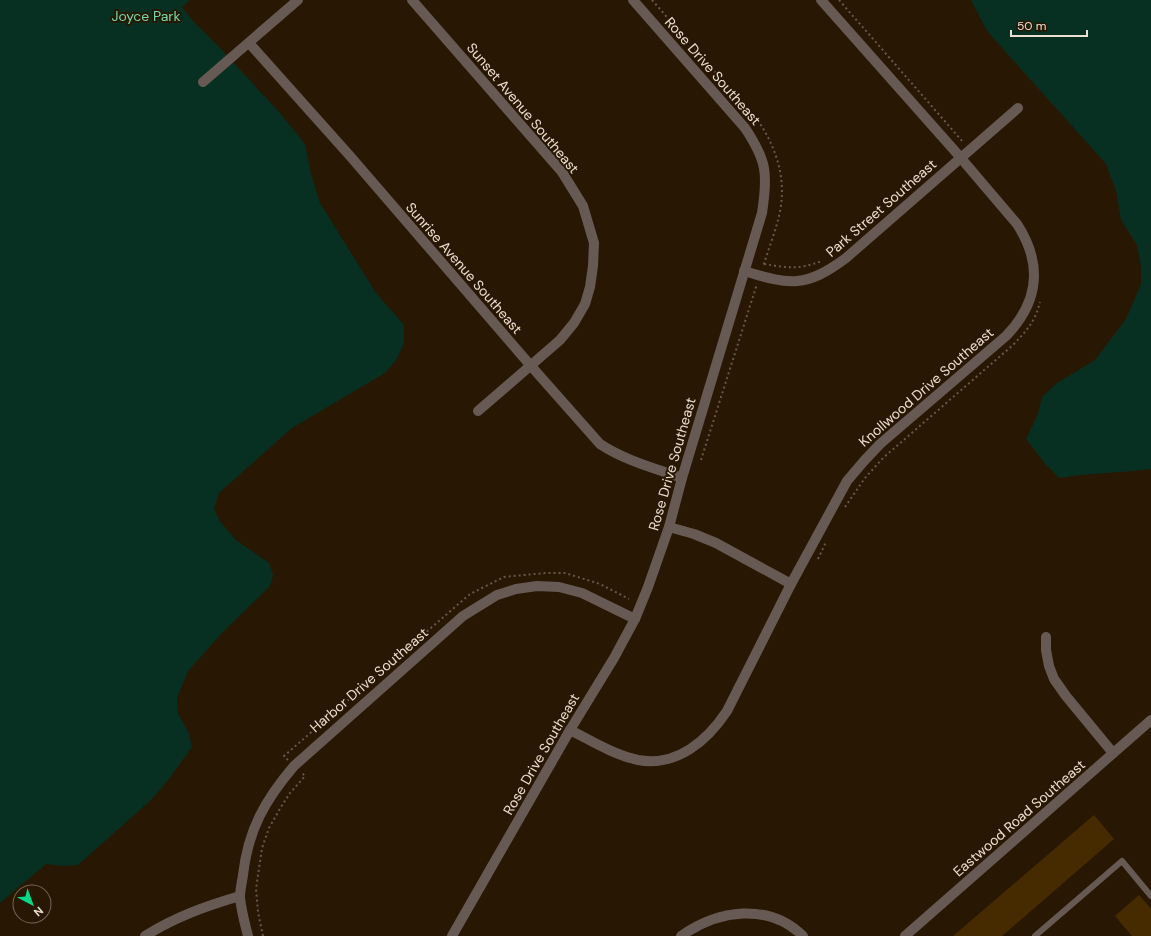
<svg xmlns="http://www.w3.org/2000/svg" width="1151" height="936" font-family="'DM Sans',sans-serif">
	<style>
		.green { fill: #083022 }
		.building { fill: #472b00 }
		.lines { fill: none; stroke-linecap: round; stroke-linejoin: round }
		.path { stroke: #685946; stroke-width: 2; stroke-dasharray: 2 3; stroke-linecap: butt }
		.service { stroke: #675a54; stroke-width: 6 }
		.minor { stroke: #675a54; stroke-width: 10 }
		.tertiary { stroke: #675a54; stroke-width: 10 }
		.labels { text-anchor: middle; stroke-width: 4; stroke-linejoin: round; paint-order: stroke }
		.park-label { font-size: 14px; fill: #73daaf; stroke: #281702 }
		.street-label { font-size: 14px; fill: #ebdfd2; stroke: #281702 }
	</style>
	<rect width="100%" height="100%" fill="#281702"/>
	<g class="green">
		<polygon points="0,0 190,0 182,7 192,20 219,47 279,112 305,144 311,174 320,203 376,293 404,325 404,343 397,359 385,373 292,428 219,493 214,508 219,520 236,540 269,563 273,575 270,586 222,633 188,671 177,698 178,713 189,734 192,747 169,779 151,800 78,865 63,866 46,864 0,903"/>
		<path d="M 971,0 L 1151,0 L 1151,469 C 1120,473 1090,473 1059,478 L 1046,465 L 1026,439 L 1038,414 L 1042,397 L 1057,383 L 1095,360 L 1126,319 L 1141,284 L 1141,267 L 1137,245 L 1121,220 L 1116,190 L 1106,164 L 987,31 Z"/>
	</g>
	<g class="building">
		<polygon points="1094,815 1114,839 1002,936 953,936"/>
		<polygon points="1139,895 1151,909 1151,936 1132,936 1115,916"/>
	</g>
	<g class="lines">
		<g class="path">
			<path d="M 652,0 L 759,122 C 778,151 787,182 779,216 C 775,233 768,250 763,267"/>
			<polyline points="839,0 963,142"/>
			<path d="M 764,264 C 789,268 797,270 822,261"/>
			<polyline points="701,460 757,284"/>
			<path d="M 845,507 L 865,478 L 883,458 L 1013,345 C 1027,330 1035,322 1040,302"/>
			<polyline points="818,559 826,542"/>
			<polyline points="288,760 284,756 300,742 470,594 504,577 545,573 565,573 600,584 629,599"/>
			<polyline points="263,936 258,912 256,889 262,848 269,828 281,807 290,793 305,776 301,772"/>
		</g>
		<polyline class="service" points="1035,936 1122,861 1151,896"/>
		<g class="minor">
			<polyline points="412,0 562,172 583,206 594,243 593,266 590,287 585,304 574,323 560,340 478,411"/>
			<path d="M 249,43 L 350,156 L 531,366 L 600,444 C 624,460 654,468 682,478"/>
			<polyline points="203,82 298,0"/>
			<path d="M 744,271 C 790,285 806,288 846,258 L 1018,108"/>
			<polyline points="669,527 694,534 716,543 791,584"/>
			<polyline points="1046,637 1046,650 1049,666 1054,679 1066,696 1113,753"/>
			<path d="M 570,730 C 592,741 614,755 638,760 C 677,767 707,741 727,711 L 791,584 L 847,481 L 864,461 L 880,444 L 1006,336 C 1039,302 1043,264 1017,224 L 954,150 L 821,0"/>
			<path d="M 145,936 C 175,917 206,906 240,896"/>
			<path d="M 248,936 C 245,924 241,910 240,897 C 240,890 242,882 243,875 C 248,830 265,800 294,766 L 463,616 L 497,595 L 516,589 L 537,586 L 559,587 L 582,593 L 635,619"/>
			<path d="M 452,936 L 570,730 L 614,658 L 635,619 L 648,587 L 669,527 L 682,478 L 762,213 C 768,174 767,161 745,128 L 633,0"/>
			<path d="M 681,936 C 718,910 768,902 803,936"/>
		</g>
		<polyline class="tertiary" points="905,936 1151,720"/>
	</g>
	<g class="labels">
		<g class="park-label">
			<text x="146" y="21">Joyce Park</text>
		</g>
		<g class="street-label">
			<text transform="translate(713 71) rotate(49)" y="5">Rose Drive Southeast</text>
			<text transform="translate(523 108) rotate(50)" y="5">Sunset Avenue Southeast</text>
			<text transform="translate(881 208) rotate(-41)" y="5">Park Street Southeast</text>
			<text transform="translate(464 268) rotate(49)" y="5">Sunrise Avenue Southeast</text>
			<text transform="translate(926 387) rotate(-41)" y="5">Knollwood Drive Southeast</text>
			<text transform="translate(672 464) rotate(-74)" y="5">Rose Drive Southeast</text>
			<text transform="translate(369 680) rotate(-41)" y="5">Harbor Drive Southeast</text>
			<text transform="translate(541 754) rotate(-60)" y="5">Rose Drive Southeast</text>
			<text transform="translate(1019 818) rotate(-41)" y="5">Eastwood Road Southeast</text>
		</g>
	</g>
	<g transform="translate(32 904) rotate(139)"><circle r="19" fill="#281702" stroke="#766755"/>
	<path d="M0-3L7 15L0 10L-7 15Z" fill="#07d98b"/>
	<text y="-6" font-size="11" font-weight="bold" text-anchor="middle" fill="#ebdfd2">N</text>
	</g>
	<path d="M1011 30v6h76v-6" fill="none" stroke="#ebdfd2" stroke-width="2"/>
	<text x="1017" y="30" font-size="12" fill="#ebdfd2" stroke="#281702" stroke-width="3" paint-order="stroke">50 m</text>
</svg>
